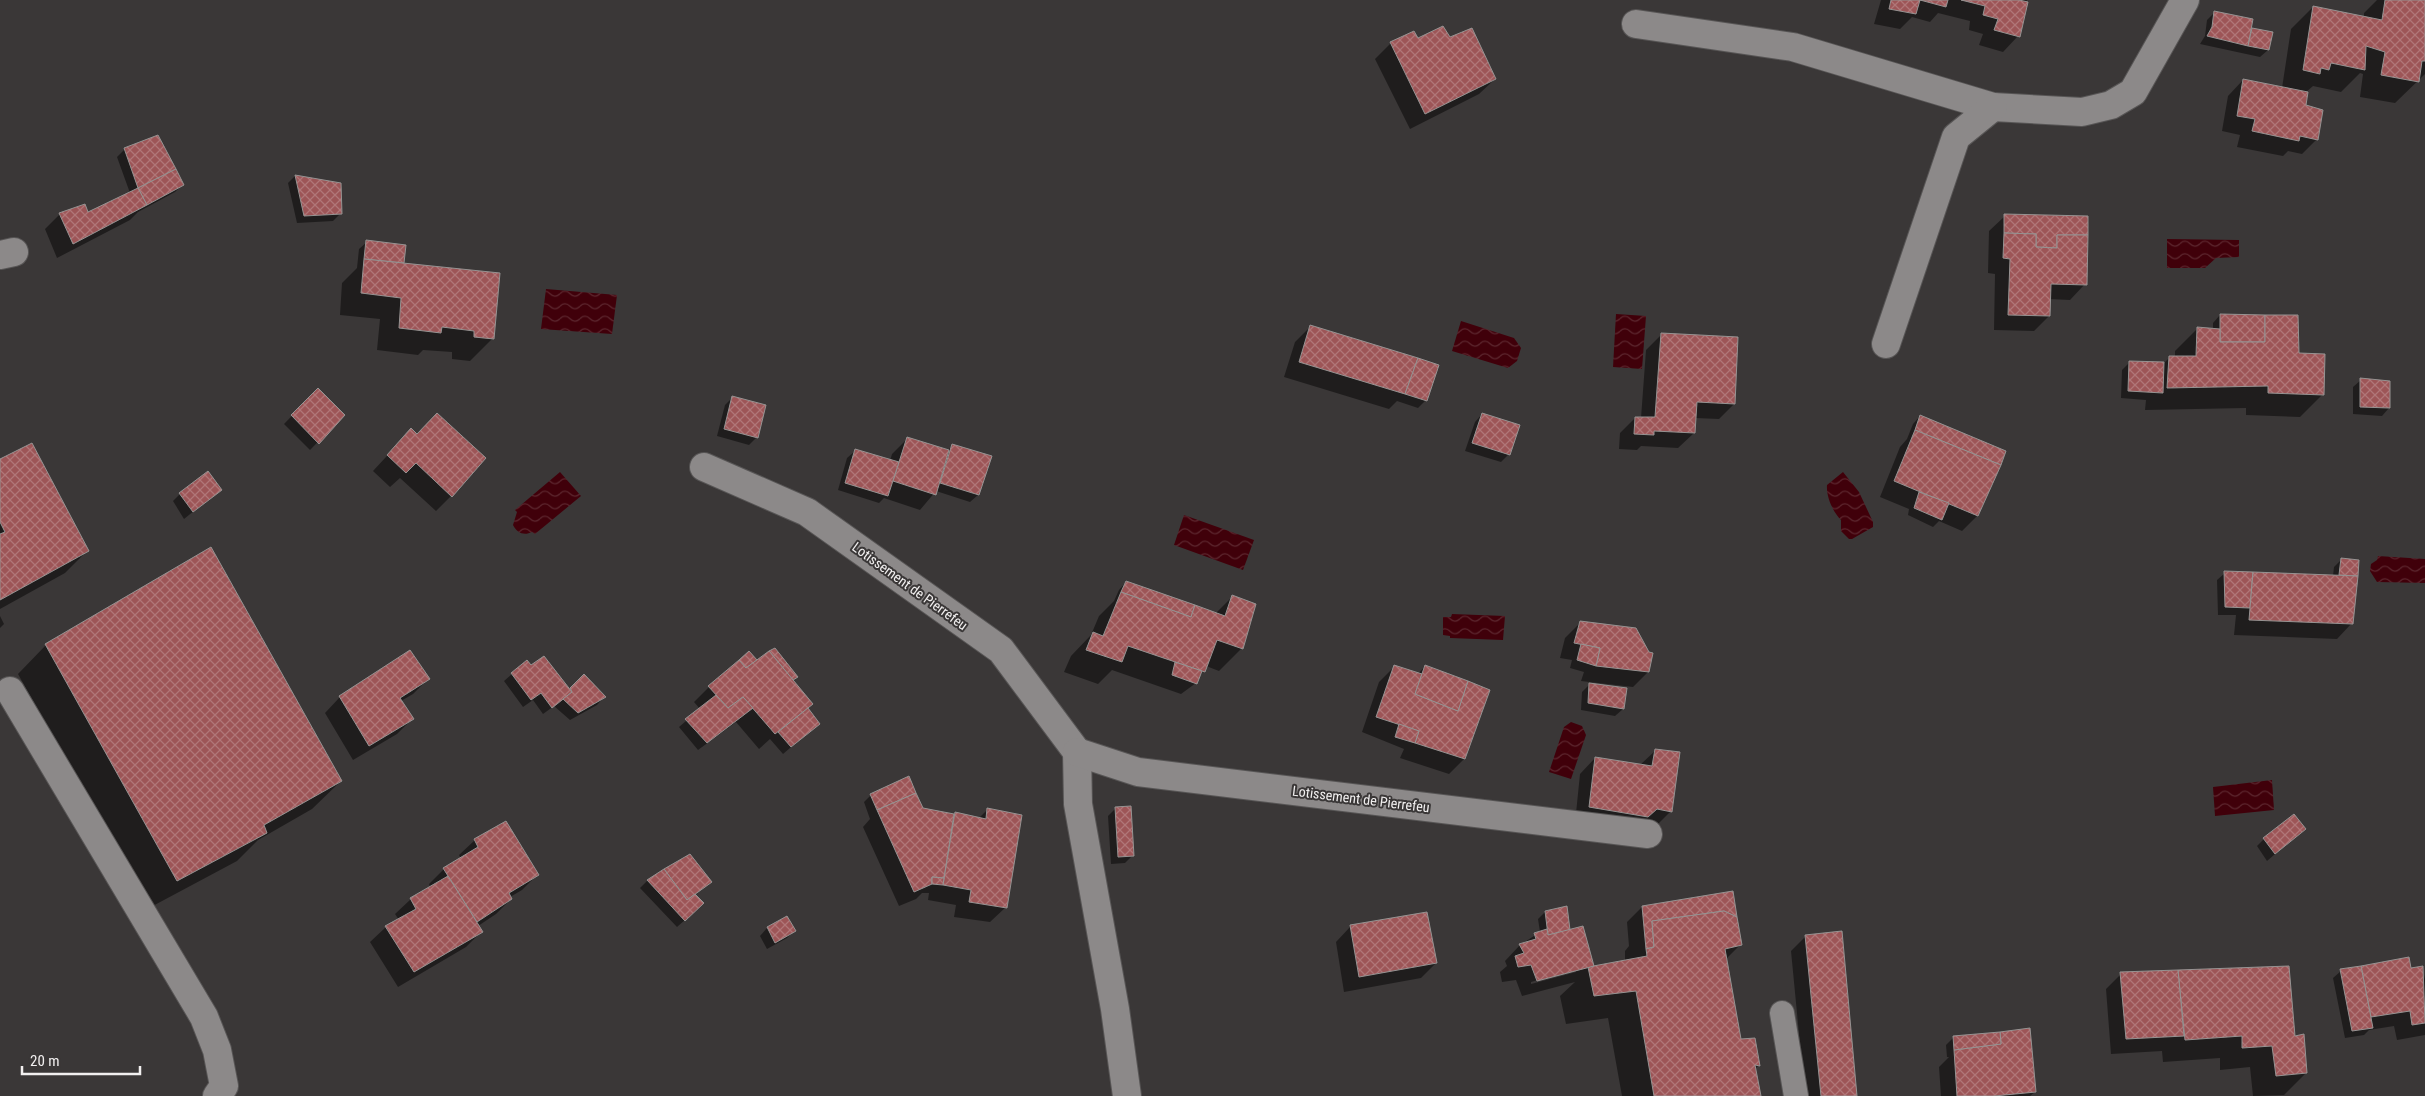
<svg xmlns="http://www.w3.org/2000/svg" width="2425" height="1096" font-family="'Roboto Condensed',sans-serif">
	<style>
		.water { fill: url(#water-waves) }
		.shadow { fill: #0007; fill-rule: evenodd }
		.building { fill: url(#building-cross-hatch); stroke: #969392 }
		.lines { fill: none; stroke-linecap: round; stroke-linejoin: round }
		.lane-casing { stroke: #575555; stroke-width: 26 }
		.street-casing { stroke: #575555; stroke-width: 30 }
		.lane { stroke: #8c8989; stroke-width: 24 }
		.street { stroke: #8c8989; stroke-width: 28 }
		.labels { text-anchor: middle; stroke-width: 4; stroke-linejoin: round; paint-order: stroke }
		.street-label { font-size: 14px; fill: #f2f0f0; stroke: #3a3737 }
	</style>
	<defs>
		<pattern id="water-waves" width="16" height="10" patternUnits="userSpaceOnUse" patternTransform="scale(1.25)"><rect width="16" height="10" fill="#40000a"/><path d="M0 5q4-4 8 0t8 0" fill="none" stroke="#5c262e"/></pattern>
		<pattern id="building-cross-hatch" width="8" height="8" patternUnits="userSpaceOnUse" patternTransform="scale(1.25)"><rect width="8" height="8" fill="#9d5557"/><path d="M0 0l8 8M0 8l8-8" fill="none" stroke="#b07678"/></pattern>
	</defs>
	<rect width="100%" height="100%" fill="#3a3737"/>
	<g class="water">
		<polygon points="2167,239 2239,240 2239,257 2216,258 2205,268 2167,268"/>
		<polygon points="546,289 617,295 612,334 541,329"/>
		<polygon points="1616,314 1646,316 1642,369 1613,367"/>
		<polygon points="1461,321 1514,338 1521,348 1517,361 1508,368 1452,351"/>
		<path d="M 560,472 L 581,496 L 535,534 L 532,532 C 524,536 517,533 513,525 L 517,512 L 515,510 Z"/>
		<path d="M 1843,472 L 1859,492 L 1873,522 L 1873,527 L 1852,539 L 1849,539 L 1841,531 L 1841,520 C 1833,512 1826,497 1827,485 Z"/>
		<polygon points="1184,515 1254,540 1243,570 1174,545"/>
		<polygon points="2378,556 2425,559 2425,583 2377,582 2370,571 2371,564 2377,560"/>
		<polygon points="1452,614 1505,616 1503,640 1450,638 1450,636 1443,635 1443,617 1451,617"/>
		<polygon points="1571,722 1582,726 1586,735 1571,779 1549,772 1564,727"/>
		<polygon points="2272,780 2274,810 2215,816 2213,787"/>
	</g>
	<g class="shadow">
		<polygon points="1881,0 2027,0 2018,36 2003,52 1979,45 1983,34 1969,30 1970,21 1938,13 1930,22 1912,17 1900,29 1874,24"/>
		<polygon points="2377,0 2425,0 2425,74 2395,103 2360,97 2363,74 2360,73 2341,92 2313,86 2305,93 2305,106 2317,139 2302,154 2288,151 2283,156 2237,147 2240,135 2222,131 2228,96 2243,80 2282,88 2291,29 2313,7 2364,17 2364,13"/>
		<polygon points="2215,12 2250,29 2272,33 2268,50 2260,57 2200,44 2205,36 2207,20"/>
		<polygon points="1413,32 1417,40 1495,79 1479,94 1410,129 1375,59 1391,43"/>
		<polygon points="125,149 182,185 175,192 138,212 130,220 57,258 45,229 60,214 87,214 130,193 117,157"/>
		<polygon points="295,176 340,185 340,214 333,221 297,223 288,183"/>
		<polygon points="2005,216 2085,284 2070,300 2049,299 2049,316 2034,331 1994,330 1995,274 1988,273 1989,231"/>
		<polygon points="367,242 405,246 403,264 493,338 470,361 452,359 452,352 423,350 418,355 377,350 380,319 340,315 342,283 357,268 359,249"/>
		<polygon points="2220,315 2298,354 2323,394 2300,417 2246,415 2246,408 2145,410 2146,400 2121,398 2122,370 2130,362 2163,364 2170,357 2175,357 2175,351 2198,328 2213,330 2213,323"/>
		<polygon points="1310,327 1426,400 1418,408 1397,401 1389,409 1284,377 1295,342"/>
		<polygon points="1661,335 1734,404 1719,419 1695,418 1694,433 1678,448 1641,446 1637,450 1619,449 1620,433 1635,418 1641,418 1646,350"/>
		<polygon points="2361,380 2389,382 2389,408 2382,416 2353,414 2353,387"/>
		<polygon points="318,389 344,415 310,450 284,424"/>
		<polygon points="732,398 757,437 749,445 717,436 725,405"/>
		<polygon points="1482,414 1509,454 1501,462 1465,451 1475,422"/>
		<polygon points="1920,416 2000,464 1977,516 1962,531 1939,521 1933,527 1908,515 1909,509 1880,497 1900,447 1907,439 1913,424"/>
		<polygon points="411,430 451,496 436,511 400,478 390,487 373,471"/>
		<polygon points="907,439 947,451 953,445 990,457 978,495 970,502 936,491 920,510 884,498 879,503 838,490 847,458 855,451 890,461 892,454"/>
		<polygon points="0,460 88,550 65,573 0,609"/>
		<polygon points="220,490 184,519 173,501 180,494"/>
		<polygon points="2342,559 2358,561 2352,623 2337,639 2234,635 2236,615 2218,615 2217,580 2225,573 2333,576 2334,567"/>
		<polygon points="1126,582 1215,614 1232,597 1255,604 1241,649 1219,671 1206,666 1196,683 1181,694 1112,670 1098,684 1064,672 1071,656 1091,635 1099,616 1114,601 1119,590"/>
		<polygon points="0,616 4,624 0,628"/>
		<polygon points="1581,622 1648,672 1633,687 1581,681 1584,672 1570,668 1572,660 1560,658 1565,638"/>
		<polygon points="46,645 341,781 312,809 258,840 237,861 149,908 18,674"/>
		<polygon points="756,660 796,677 792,681 806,708 818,724 783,754 770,739 759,749 736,722 698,750 679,727 700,709 694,702 709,687"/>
		<polygon points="527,661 531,667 570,690 584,676 604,697 597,705 570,720 554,706 543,714 533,700 523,707 504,681"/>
		<polygon points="1425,666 1464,759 1449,774 1400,758 1404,749 1362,732 1379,682 1394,667 1418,674"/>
		<polygon points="428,679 413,694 401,701 412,719 397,734 353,760 325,713 340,697"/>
		<polygon points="1591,683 1623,709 1615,716 1581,710 1582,692"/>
		<polygon points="1656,750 1671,811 1655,827 1575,823 1580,774 1595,758 1640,765"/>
		<polygon points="871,795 922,810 978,819 988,809 1006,907 990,922 954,917 956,905 928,900 929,893 922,893 916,899 899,906 863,827 870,819 864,802"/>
		<polygon points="1116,808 1132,856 1125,863 1111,864 1108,816"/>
		<polygon points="2304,829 2267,861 2257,846 2264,839"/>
		<polygon points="475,840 537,875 522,890 510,897 511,899 496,914 478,926 481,932 466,947 398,987 370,942 386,927 399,920 395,914 411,899 430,887 429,884 444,869 461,859 459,855"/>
		<polygon points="690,855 711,882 694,895 695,911 677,927 640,888 647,881"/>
		<path d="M 1642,907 L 1740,945 L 1726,959 L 1740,1040 L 1759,1065 L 1755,1069 L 1760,1096 L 1622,1096 L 1608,1018 L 1566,1024 L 1560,996 L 1575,982 L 1522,996 L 1516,980 L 1502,982 L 1500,972 L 1507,966 L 1505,961 L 1520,945 L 1540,932 L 1538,919 L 1545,912 L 1569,931 L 1593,967 L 1625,961 L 1625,951 L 1629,946 L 1627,922 ZM 1576,969 L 1576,972 L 1531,984 L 1531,982 Z"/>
		<polygon points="787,918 794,931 787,938 767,949 760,936 767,928"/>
		<polygon points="1351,926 1436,963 1421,978 1344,992 1336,942"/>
		<polygon points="1806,936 1856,1096 1805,1096 1791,951"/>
		<polygon points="2408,958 2410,970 2422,967 2425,979 2425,1035 2397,1040 2394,1026 2369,1030 2364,1035 2345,1038 2333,978 2341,971"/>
		<polygon points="2288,967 2294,1037 2306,1073 2284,1095 2253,1096 2250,1067 2220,1070 2220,1058 2163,1062 2162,1051 2111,1054 2106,989 2121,974"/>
		<polygon points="1954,1037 2035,1092 2030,1096 1941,1096 1939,1067 1949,1057 1947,1057 1946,1045"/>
	</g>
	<g class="building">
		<polygon points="1891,0 1948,0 1946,7 1920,0 1916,14 1889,9"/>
		<polygon points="1961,0 2019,0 2028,2 2020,37 1994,30 1998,19 1983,15 1985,6"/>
		<polygon points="2385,0 2425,0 2425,61 2422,61 2419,82 2381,75 2385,52 2366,46 2365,70 2331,63 2329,70 2321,68 2320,74 2303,70 2313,6 2382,20"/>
		<polygon points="2214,11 2253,19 2248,46 2207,36 2212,27"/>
		<polygon points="1443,26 1450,37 1472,28 1496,79 1425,114 1390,42 1414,31 1418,38"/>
		<polygon points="2252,28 2273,32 2269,50 2248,46"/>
		<polygon points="2243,79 2308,92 2306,105 2323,110 2318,140 2300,136 2299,141 2252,131 2255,119 2237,116"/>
		<polygon points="158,135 176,169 138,188 124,148"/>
		<polygon points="176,169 184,185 147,205 138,188"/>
		<polygon points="295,175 341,183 342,214 304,216"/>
		<polygon points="138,188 147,205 73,244 59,213 85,204 88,212"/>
		<polygon points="2004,214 2088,216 2088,235 2057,235 2057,248 2036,247 2036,234 2004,233"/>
		<polygon points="2004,233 2036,234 2036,247 2057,248 2057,235 2088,235 2087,285 2051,284 2050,316 2008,315 2010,259 2003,258"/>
		<polygon points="366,240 406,245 404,263 364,259"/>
		<polygon points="364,259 500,273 494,339 474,337 474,331 442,327 441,333 399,328 401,298 361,293"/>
		<polygon points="2220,314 2265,315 2265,342 2220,342"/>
		<polygon points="2265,315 2298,315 2299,353 2325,354 2324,395 2268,393 2268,386 2167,388 2169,356 2196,356 2197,327 2220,329 2220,342 2265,342"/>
		<polygon points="1310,325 1418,358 1405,394 1299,362"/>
		<polygon points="1661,333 1738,337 1735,404 1697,402 1695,433 1654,431 1654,435 1634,434 1635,417 1655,417"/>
		<polygon points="1418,358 1439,365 1427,401 1405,394"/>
		<polygon points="2129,361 2164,362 2163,393 2128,391"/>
		<polygon points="2360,378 2390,381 2390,408 2360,407"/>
		<polygon points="318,388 345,415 319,444 291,415"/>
		<polygon points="732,396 766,405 758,438 724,429"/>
		<polygon points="437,413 486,458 452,497 416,463 406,473 387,455 411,428 417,434"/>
		<polygon points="1482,413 1520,425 1510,455 1472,443"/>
		<polygon points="1920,415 2006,451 2001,465 1915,430"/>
		<polygon points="1915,430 2001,465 1978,516 1894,481"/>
		<polygon points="907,437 949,450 936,495 893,481"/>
		<polygon points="32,443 89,551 0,600 0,534 5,532 0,522 0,459"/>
		<polygon points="952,444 992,456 979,495 940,483"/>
		<polygon points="855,449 899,462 888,496 845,483"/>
		<polygon points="208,471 222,490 193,512 179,493"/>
		<polygon points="1919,492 1949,503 1942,520 1914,508"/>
		<polygon points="211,547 342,781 264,825 267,833 177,881 45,644"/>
		<polygon points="2341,558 2359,560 2358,576 2339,575"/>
		<polygon points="2224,571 2253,572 2250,608 2225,607"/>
		<polygon points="2253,572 2358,576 2353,624 2249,620"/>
		<polygon points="1126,581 1195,605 1191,617 1121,592"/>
		<polygon points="1121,592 1191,617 1195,605 1225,616 1232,595 1256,604 1243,649 1217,640 1205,672 1128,646 1122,662 1086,650 1093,632 1103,636"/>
		<polygon points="1580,621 1636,628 1649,652 1653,653 1649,672 1596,666 1600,648 1574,643"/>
		<polygon points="1581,644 1600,648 1596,666 1577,660"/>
		<polygon points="775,648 798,677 793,680 769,651"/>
		<polygon points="410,650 430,679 400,698 414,719 369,746 339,696"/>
		<polygon points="749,651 757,660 746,668 739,660"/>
		<polygon points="769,651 813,704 775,734 743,697 728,708 708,686 739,660 746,668"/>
		<polygon points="544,656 572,692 552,708 541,693 531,700 511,673 527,660 531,665"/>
		<polygon points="1175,662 1202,671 1197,684 1172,675"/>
		<polygon points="1394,665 1422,674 1415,694 1458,711 1468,681 1490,690 1465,759 1415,743 1419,731 1376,717"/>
		<polygon points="1425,665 1468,681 1458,711 1415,694"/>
		<polygon points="584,674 606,697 578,713 563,699 572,692 570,688"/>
		<polygon points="1589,683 1627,688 1624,709 1588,703"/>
		<polygon points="716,695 728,708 743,697 753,708 707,743 685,719"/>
		<polygon points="808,708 820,724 791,747 778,732"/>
		<polygon points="1399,724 1419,731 1415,743 1395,737"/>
		<polygon points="1655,749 1680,752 1672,812 1657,809 1648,817 1589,807 1595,757 1652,766"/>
		<polygon points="909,776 916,793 877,810 870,794"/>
		<polygon points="916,793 923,808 954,814 944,878 932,877 932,884 914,892 877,810"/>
		<polygon points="1131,806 1134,856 1118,857 1115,807"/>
		<polygon points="987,808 1022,815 1007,908 969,902 971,890 943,885 955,812 986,819"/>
		<polygon points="2294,814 2306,829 2275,854 2263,838"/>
		<polygon points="506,821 539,875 509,893 512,899 477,922 443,868 478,847 474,839"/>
		<polygon points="690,854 712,882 687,900 664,869"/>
		<polygon points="664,869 687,900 695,894 704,903 685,921 647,880"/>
		<polygon points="448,876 483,932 414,972 385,926 416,909 410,898"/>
		<polygon points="932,877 944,878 943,885 932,884"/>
		<polygon points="1733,891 1737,917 1724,911 1652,921 1654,947 1646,949 1642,906"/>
		<polygon points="1567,906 1570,930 1548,935 1545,911"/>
		<polygon points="1724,911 1737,917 1742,945 1725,949 1741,1039 1755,1038 1760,1066 1755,1065 1761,1096 1654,1096 1636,991 1594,996 1588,967 1647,956 1646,949 1654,947 1652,921"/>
		<polygon points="1427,912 1437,963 1359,977 1350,925"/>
		<polygon points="787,916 796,931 775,943 767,927"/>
		<polygon points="1583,926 1594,966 1537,981 1531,965 1518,967 1515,956 1524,953 1519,944 1536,939 1534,933 1547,929 1548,935"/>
		<polygon points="1842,931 1857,1096 1821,1096 1805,935"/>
		<polygon points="2409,957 2411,968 2423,966 2425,1023 2412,1025 2410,1011 2371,1017 2361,966"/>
		<polygon points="2289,966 2295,1036 2304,1034 2307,1073 2276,1076 2272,1046 2242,1048 2242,1036 2185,1040 2178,970"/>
		<polygon points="2361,966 2373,1028 2352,1031 2340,969"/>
		<polygon points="2178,970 2184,1036 2126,1039 2120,972"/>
		<polygon points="2030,1028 2036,1092 1994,1096 1957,1096 1954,1050 2001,1044 2000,1032"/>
		<polygon points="2000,1032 2001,1044 1954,1050 1953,1036"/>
	</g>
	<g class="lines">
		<defs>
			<polyline id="lane" points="1782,1013 1796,1096"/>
			<g id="street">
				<polyline points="1636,24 1793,47 1993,107 2082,112 2111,105 2133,92 2185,0"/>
				<polyline points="0,255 14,252"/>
				<polyline points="1886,344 1956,137 1993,107"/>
				<polyline points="704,467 807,512 1001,650 1077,752 1078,804 1115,1009 1127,1096"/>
				<polyline points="10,691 204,1017 217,1050 224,1086 217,1096"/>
				<polyline points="1077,752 1138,772 1648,834"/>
			</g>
		</defs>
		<use href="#lane" class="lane-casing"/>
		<use href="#street" class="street-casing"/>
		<use href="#lane" class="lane"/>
		<use href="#street" class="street"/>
	</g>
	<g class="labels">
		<g class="street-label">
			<text transform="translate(910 586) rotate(36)" y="5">Lotissement de Pierrefeu</text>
			<text transform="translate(1361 799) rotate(7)" y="5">Lotissement de Pierrefeu</text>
		</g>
	</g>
	<path d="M22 1066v8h118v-8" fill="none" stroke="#f2f0f0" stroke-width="2.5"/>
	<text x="30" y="1066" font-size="15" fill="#f2f0f0" stroke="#3a3737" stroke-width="4" paint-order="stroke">20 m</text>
</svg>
